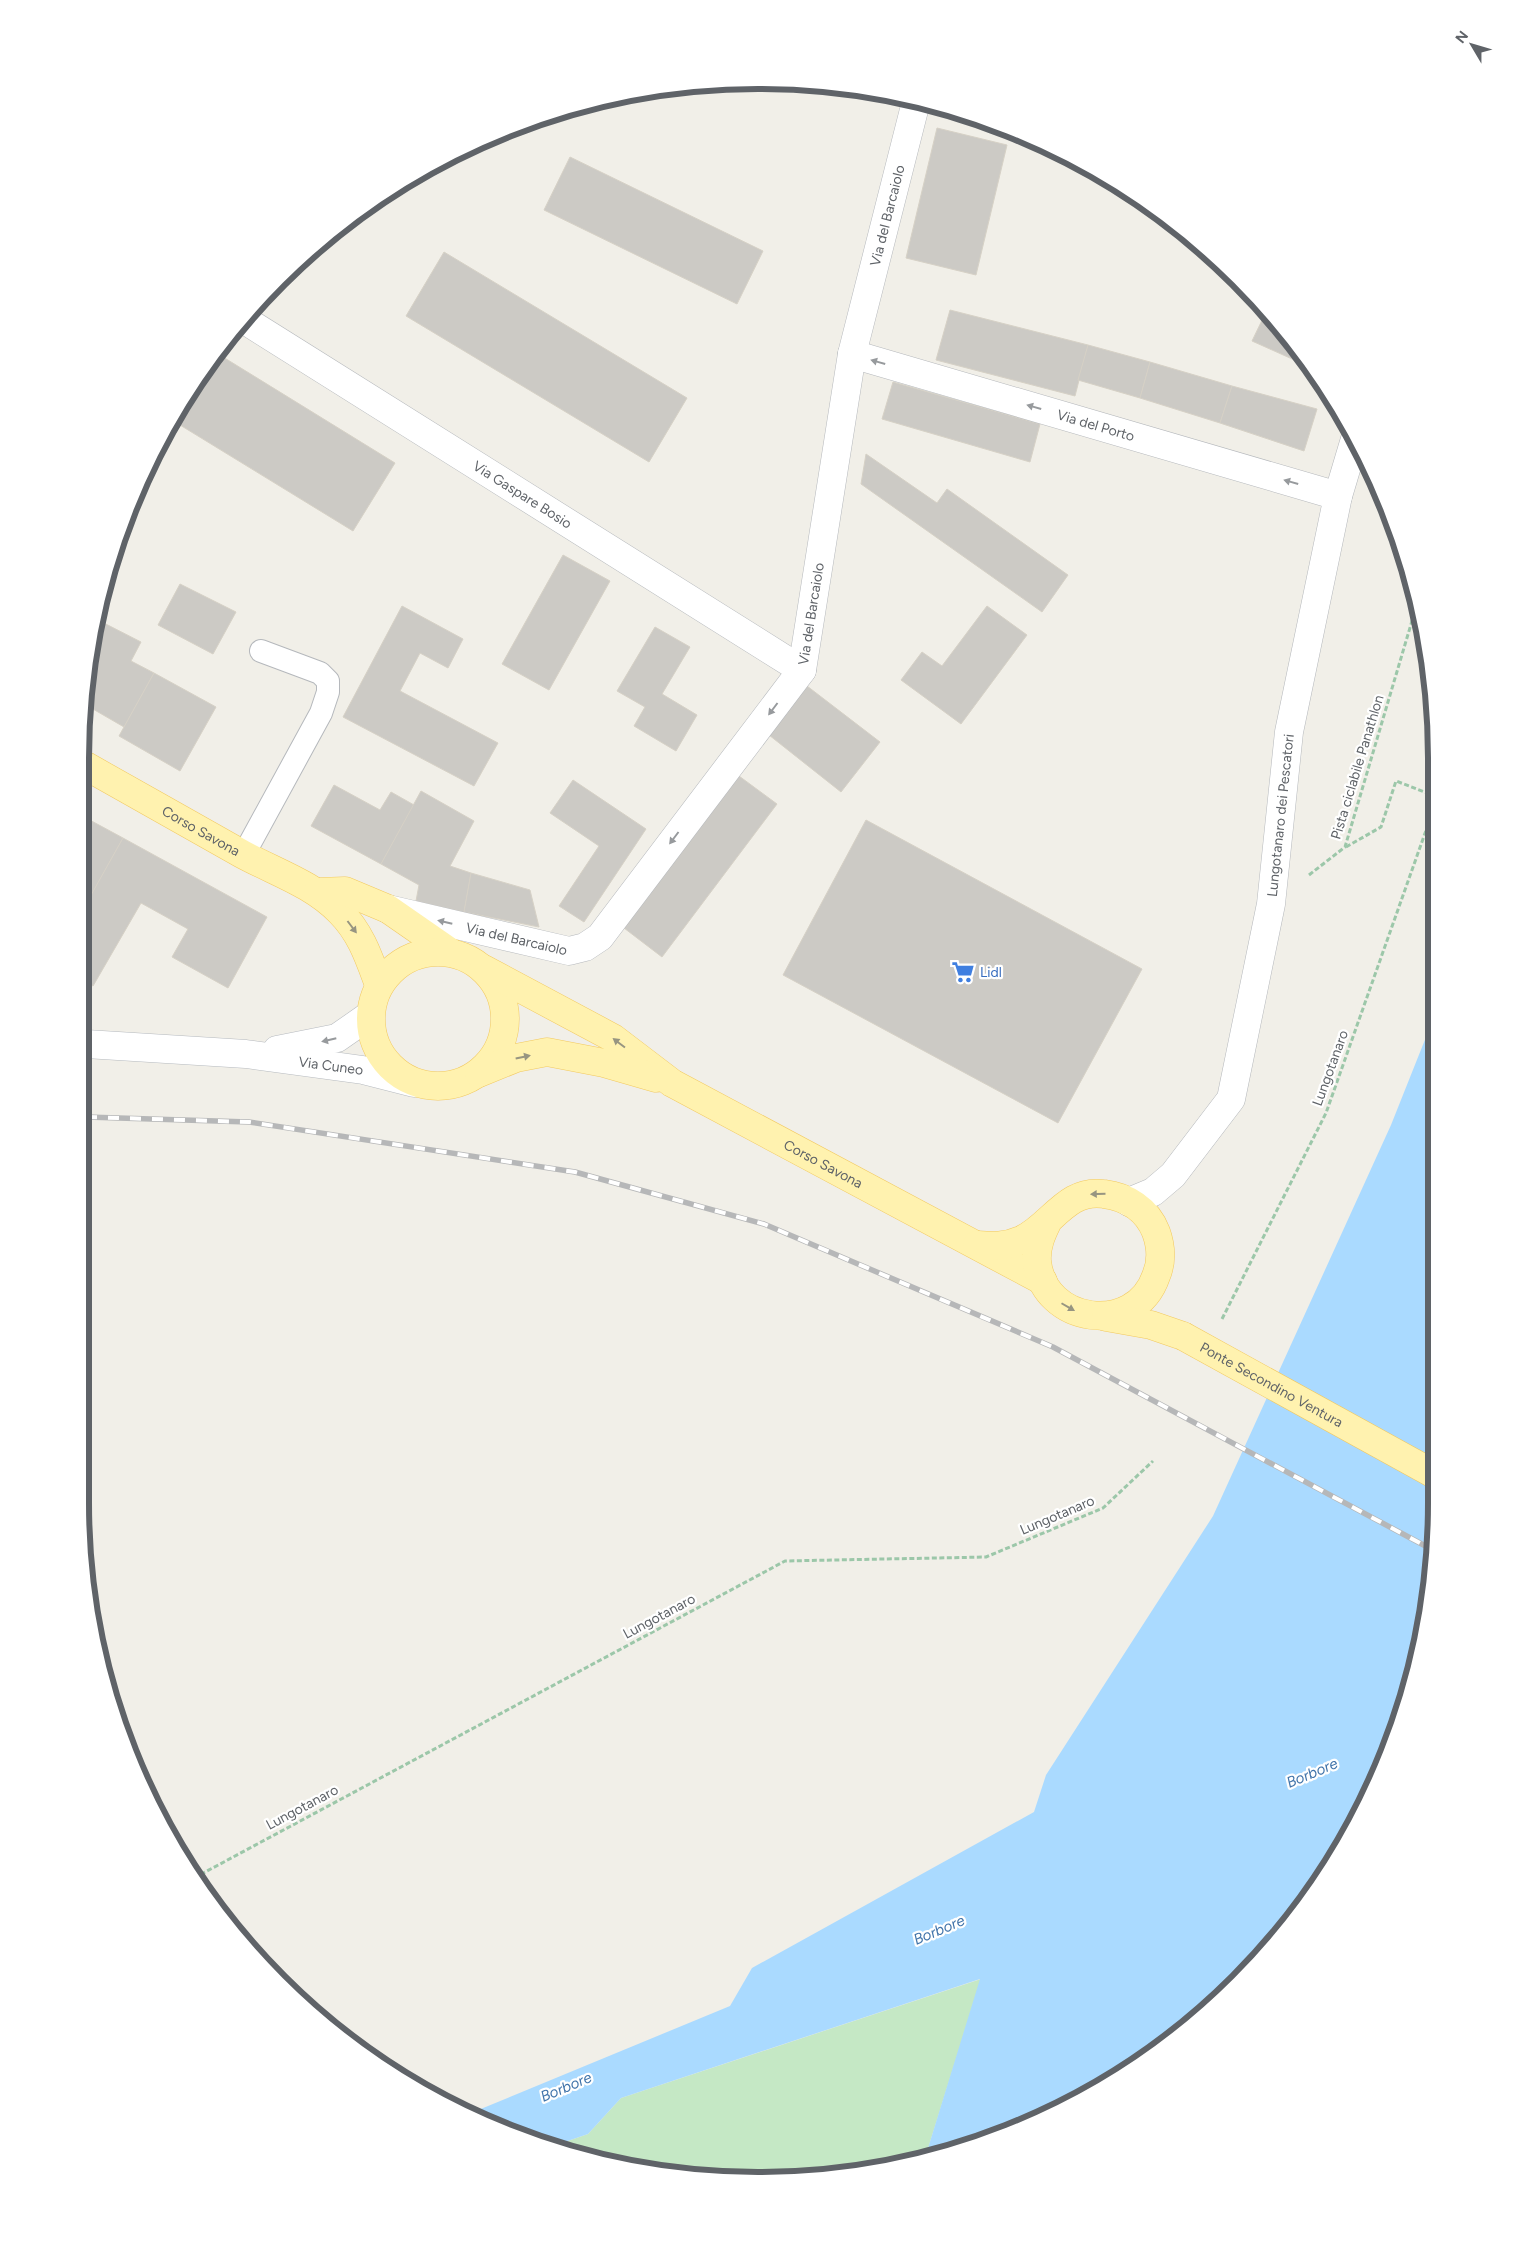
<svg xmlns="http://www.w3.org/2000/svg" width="1517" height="2261" font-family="Figtree,sans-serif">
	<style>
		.green { fill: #c5e8c5 }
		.water { fill: #aadaff }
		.building { fill: #cccac5; stroke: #d6d1c6 }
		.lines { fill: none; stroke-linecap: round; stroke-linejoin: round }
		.lane-casing { stroke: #b5b8bc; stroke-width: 24 }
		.street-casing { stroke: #b5b8bc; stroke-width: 29 }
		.secondary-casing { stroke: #b6babf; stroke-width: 29 }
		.primary-casing { stroke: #f2c960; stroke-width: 29 }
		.path { stroke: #9cc7a9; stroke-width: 3; stroke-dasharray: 5 2.5; stroke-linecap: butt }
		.lane { stroke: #fff; stroke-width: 22 }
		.street { stroke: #fff; stroke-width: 28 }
		.secondary { stroke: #fff; stroke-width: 28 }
		.primary { stroke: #fff2af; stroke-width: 28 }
		.rail-casing { stroke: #b6b7b8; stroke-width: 5.5 }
		.rail { stroke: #fff; stroke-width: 4; stroke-dasharray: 11; stroke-linecap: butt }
		.primary-bridge-casing { stroke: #f2c960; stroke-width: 29; stroke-linecap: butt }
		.primary-bridge { stroke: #fff2af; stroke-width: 28 }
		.oneway { fill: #979a9d }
		.oneway2 { fill: #979581 }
		.labels { text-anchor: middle; stroke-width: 4.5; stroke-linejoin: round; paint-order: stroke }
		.street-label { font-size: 14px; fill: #5f6368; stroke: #fff }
		.shop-label { font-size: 14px; fill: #366cbe; stroke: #fff; text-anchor: start }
		.water-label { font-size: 15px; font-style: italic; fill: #4174aa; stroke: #fff }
		.rim { fill: none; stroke: #5f6368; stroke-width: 6 }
	</style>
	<rect width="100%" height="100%" fill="#f1efe8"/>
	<polygon class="green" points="981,1979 925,2158 891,2168 714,2180 583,2158 550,2147 588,2134 621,2098"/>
	<polygon class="water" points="1434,1017 1431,1591 1401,1720 1367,1802 1268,1950 1172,2041 1098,2090 1018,2129 925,2158 980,1979 621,2098 588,2134 550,2147 499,2129 471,2113 730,2006 752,1968 1034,1812 1046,1775 1213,1516 1391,1125"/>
	<g class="building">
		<polygon points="937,128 1007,145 976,275 906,258"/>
		<polygon points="570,157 763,251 737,304 544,210"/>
		<polygon points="444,252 687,398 649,462 406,316"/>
		<polygon points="950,310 1088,345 1075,396 936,360"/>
		<polygon points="1266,312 1297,346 1310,367 1252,341"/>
		<polygon points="1088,345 1150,362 1140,398 1078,380"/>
		<polygon points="223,357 395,463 353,531 180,425"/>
		<polygon points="1150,362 1232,386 1220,423 1140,398"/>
		<polygon points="893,382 1040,424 1030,462 882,419"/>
		<polygon points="1232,386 1317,409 1304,451 1220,423"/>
		<polygon points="866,454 937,503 947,489 1068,575 1042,612 861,484"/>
		<polygon points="563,555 610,581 549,690 502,664"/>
		<polygon points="180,584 236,612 213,654 158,625"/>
		<polygon points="402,606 463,639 448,668 420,653 400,691 498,743 474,786 343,717"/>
		<polygon points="987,606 1027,635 961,724 901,680 922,652 942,666"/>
		<polygon points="96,619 141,642 131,661 154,673 124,727 86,705 86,670"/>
		<polygon points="655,627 690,647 662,694 697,715 676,751 634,726 645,707 617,691"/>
		<polygon points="154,673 216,707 180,771 119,736"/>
		<polygon points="807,686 880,742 841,792 769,735"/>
		<polygon points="739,776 777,804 662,957 624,928"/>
		<polygon points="573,780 646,829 584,922 559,906 599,846 550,813"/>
		<polygon points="334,785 380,810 391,792 414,805 381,864 311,826"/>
		<polygon points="421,791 474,821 450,866 471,873 464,912 416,901 419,885 381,864"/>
		<polygon points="86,818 123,838 92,894 86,891"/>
		<polygon points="866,820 1142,969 1058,1123 783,975"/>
		<polygon points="123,838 267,917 228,988 172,957 188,929 141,903 93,986 86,982 86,904"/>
		<polygon points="471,873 530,890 539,927 464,912"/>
	</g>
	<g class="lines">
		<defs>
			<polyline id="lane" points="244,854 321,713 328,692 328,681 320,673 261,651"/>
			<g id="street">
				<path id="s1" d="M 243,319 L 802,670"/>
				<path id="s2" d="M 852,354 L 1338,496"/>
				<path id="s3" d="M 388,909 L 569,951 L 585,947 L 600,937 L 802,670 L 852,354 L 916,102"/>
				<path id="s4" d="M 1129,1202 L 1153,1192 L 1173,1175 L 1231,1099 L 1271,904 L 1289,732 L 1338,496 L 1355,439"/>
			</g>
			<g id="secondary">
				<path id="s5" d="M 86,1044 L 246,1054 L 363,1070 L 414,1083"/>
				<polyline points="277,1050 337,1038 370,1015"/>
			</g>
			<g id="primary">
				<path id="s6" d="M 86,766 C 138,795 190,825 242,854 C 275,872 313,884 340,912 C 361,933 369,958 379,985"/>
				<polyline points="318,892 345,891 388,909 450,952"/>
				<circle cx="438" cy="1019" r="67"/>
				<path id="s7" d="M 484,969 L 613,1038 L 672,1083 L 1043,1281"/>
				<polyline points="479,1073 516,1058 547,1052 604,1063 656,1078"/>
				<path d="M 977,1245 C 992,1246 1006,1247 1021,1240 C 1051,1227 1066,1188 1104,1194 C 1127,1197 1147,1209 1156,1232 C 1161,1246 1162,1262 1156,1276 C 1135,1337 1043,1324 1037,1261 C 1036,1246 1042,1233 1048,1221"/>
				<polyline points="1106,1317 1151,1325 1183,1336"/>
			</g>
		</defs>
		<use href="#lane" class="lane-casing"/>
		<use href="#street" class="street-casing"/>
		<use href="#secondary" class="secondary-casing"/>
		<use href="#primary" class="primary-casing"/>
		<g class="path">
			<polyline points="1346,847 1381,827 1396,781 1435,796"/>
			<polyline points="1309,875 1345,847 1417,604"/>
			<polyline points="1222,1319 1326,1113 1435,805"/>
			<polyline points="194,1878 785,1561 986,1557 1103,1508 1153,1461"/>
		</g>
		<use href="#lane" class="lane"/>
		<use href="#street" class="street"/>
		<use href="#secondary" class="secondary"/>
		<use href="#primary" class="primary"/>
		<defs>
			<polyline id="rail" points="86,1117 249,1122 575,1172 764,1224 1053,1347 1431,1549"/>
		</defs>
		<use href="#rail" class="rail-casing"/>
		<use href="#rail" class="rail"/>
		<defs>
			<g id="primary-bridge">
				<path id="s8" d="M 1183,1336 L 1432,1473"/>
			</g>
		</defs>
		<use href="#primary-bridge" class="primary-bridge-casing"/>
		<use href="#primary-bridge" class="primary-bridge"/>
	</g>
	<defs><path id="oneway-solid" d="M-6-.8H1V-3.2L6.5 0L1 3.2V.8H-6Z" transform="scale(1.25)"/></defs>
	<g class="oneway">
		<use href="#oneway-solid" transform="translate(878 362) rotate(-164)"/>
		<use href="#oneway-solid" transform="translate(1034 407) rotate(-164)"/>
		<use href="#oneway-solid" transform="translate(1291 482) rotate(-164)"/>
		<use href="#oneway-solid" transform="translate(773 709) rotate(127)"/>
		<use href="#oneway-solid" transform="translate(674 838) rotate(127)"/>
		<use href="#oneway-solid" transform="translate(445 922) rotate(-167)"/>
		<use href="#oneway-solid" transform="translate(329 1040) rotate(167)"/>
	</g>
	<g class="oneway2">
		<use href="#oneway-solid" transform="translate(352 927) rotate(53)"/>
		<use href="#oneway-solid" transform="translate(619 1043) rotate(-143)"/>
		<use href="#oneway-solid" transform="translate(523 1057) rotate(-12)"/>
		<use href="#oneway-solid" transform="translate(1098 1194) rotate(178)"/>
		<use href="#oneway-solid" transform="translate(1068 1307) rotate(30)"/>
	</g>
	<defs>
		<symbol id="supermarket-bare" viewBox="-9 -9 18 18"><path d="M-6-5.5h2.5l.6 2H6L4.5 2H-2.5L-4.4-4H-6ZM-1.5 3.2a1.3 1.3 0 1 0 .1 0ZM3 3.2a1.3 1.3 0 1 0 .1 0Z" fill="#3f7fe0" stroke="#fff" stroke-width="2.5" paint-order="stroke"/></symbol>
	</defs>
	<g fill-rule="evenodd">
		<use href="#supermarket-bare" x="947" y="956" width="32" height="32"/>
	</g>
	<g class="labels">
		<g class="street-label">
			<text dy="5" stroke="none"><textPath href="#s3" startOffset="1018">Via del Barcaiolo</textPath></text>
			<text dy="5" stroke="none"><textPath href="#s2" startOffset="254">Via del Porto</textPath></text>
			<text dy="5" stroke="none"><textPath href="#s1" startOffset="330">Via Gaspare Bosio</textPath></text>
			<text dy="5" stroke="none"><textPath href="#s3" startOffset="612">Via del Barcaiolo</textPath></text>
			<text transform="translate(1357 767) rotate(-73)" y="5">Pista ciclabile Panathlon</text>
			<text dy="5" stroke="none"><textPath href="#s4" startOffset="436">Lungotanaro dei Pescatori</textPath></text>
			<text dy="5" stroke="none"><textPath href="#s6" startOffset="132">Corso Savona</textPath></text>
			<text dy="5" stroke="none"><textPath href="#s3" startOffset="132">Via del Barcaiolo</textPath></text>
			<text dy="5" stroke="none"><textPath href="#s5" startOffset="246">Via Cuneo</textPath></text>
			<text transform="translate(1330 1068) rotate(-70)" y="5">Lungotanaro</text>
			<text dy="5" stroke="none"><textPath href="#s7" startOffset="392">Corso Savona</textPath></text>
			<text dy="5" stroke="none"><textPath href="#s8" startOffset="101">Ponte Secondino Ventura</textPath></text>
			<text transform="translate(1057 1515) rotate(-23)" y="5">Lungotanaro</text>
			<text transform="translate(659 1616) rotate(-28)" y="5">Lungotanaro</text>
			<text transform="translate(302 1807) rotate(-28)" y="5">Lungotanaro</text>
		</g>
		<g class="shop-label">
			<text x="980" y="977">Lidl</text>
		</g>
		<g class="water-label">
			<text transform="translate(1312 1773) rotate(-23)" y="5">Borbore</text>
			<text transform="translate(939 1930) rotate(-23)" y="5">Borbore</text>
			<text transform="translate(566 2087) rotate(-23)" y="5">Borbore</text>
		</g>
	</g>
	<path d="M0 0H1517V2261H0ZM758 89H759A669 669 0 0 1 1428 758V1503A669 669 0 0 1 759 2172H758A669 669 0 0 1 89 1503V758A669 669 0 0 1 758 89Z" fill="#fff" fill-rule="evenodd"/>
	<path class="rim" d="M758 89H759A669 669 0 0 1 1428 758V1503A669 669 0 0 1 759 2172H758A669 669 0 0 1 89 1503V758A669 669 0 0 1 758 89Z"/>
	<g transform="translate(1472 45) rotate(308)" stroke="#ffffff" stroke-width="4" paint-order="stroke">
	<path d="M0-4L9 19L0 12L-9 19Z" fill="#5f6368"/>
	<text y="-8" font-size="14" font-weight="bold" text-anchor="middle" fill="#5f6368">N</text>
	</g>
</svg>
